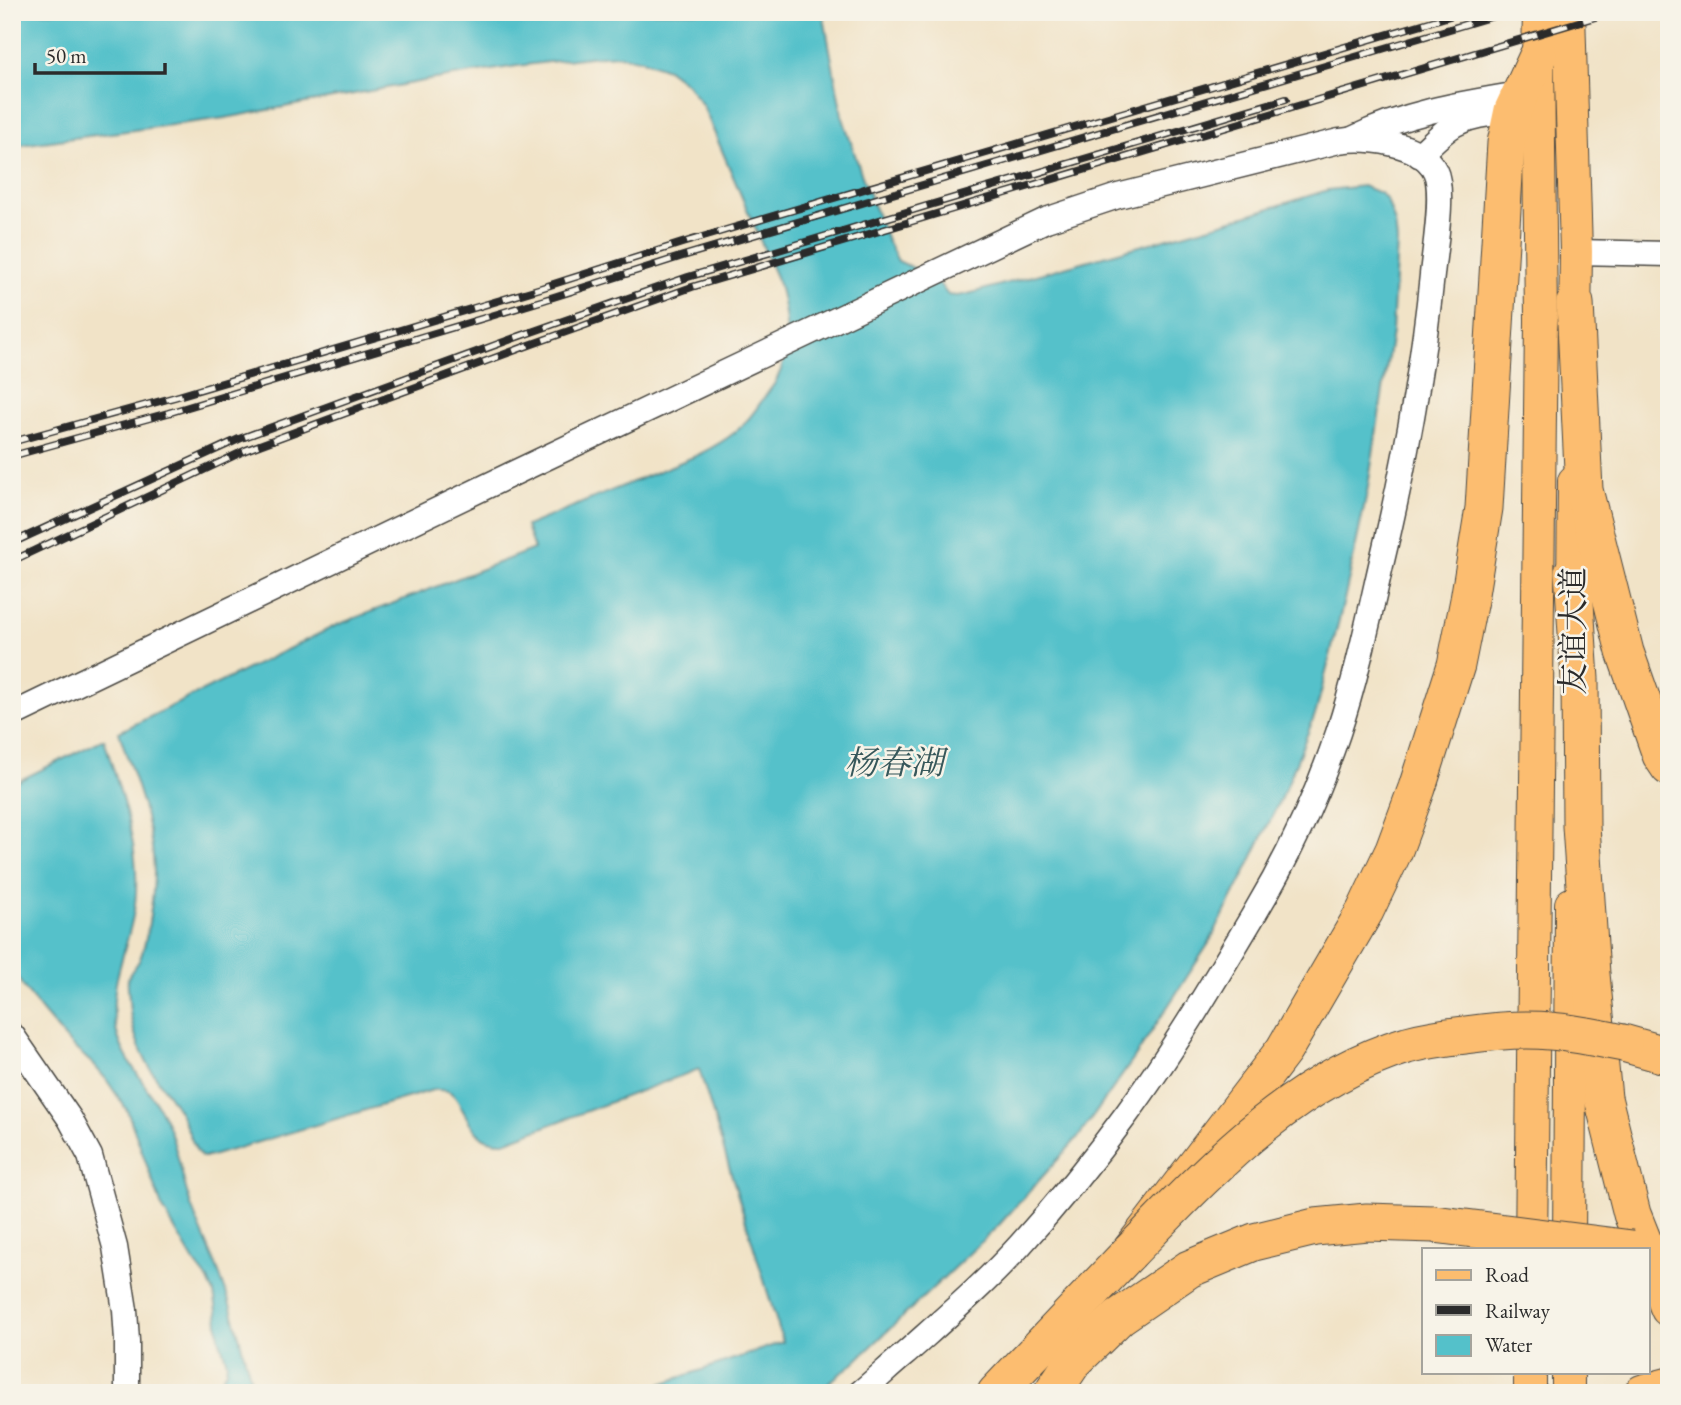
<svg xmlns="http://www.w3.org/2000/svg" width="1681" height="1405" font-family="'EB Garamond','Noto Serif SC',serif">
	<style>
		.water { fill: #54c1ca; stroke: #40767a; stroke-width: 2 }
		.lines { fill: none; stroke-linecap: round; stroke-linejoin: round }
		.minor-casing { stroke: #494742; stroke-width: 27 }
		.major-casing { stroke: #494742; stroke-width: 34 }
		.highway-casing { stroke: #494742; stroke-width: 39 }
		.minor { stroke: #fff; stroke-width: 24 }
		.major { stroke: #fcbd6f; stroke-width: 32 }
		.highway { stroke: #fcbd6f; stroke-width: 37 }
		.rail-casing { stroke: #2b2b2b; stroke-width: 8 }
		.rail { stroke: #f7f3e8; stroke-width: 5; stroke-dasharray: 16; stroke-linecap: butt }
		.highway-bridge-casing { stroke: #494742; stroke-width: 39; stroke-linecap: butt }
		.highway-bridge { stroke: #fcbd6f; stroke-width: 37 }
		.labels { text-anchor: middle; stroke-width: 5; stroke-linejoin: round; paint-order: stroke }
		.street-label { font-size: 32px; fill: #2b2b2b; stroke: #f7f3e8 }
		.water-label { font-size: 33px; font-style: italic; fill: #37585b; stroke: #f7f3e8 }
	</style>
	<rect width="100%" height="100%" fill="#f7f3e8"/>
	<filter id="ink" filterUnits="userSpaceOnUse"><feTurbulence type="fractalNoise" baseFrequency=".0143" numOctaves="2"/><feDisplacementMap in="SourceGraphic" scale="14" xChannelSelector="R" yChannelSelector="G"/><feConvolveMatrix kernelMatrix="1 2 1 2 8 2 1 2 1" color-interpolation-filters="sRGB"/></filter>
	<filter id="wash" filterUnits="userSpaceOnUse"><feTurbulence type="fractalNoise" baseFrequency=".00686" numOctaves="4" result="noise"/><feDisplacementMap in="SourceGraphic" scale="28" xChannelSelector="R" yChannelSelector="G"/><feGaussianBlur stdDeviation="1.57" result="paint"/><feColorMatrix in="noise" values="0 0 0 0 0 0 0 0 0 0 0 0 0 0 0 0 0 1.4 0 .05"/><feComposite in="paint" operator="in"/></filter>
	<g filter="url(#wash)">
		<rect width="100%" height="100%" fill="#f1e3c7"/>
		<g class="water">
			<path d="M 12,12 L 823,12 L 842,115 L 862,176 L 887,240 L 898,261 L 935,278 L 948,295 L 957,296 L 968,294 L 1222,223 L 1328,190 L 1363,186 L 1380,193 L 1387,200 L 1395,223 L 1397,241 L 1392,332 L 1367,493 L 1346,592 L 1316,712 L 1288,783 L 1246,871 L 1209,943 L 1133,1060 L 1079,1136 L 998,1226 L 856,1361 L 816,1393 L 635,1393 L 783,1342 L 699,1069 L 504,1142 C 477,1143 472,1126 460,1105 C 458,1100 454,1095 450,1092 C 445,1089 438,1090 433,1090 L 208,1157 C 204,1157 202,1158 199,1154 C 193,1147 187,1125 181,1115 C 171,1096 156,1080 146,1061 C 136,1042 130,1022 129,1000 C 129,994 127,985 128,979 C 129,972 136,967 139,961 C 148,942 154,892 154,871 C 153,823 133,777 119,732 L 337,625 L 534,549 L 526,526 L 698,455 C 729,439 744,429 763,399 C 767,393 773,387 776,381 C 792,351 787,315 779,284 L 703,106 L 687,84 L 667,69 L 642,60 L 618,55 L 589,57 L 517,66 L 429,80 L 225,118 L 12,146 Z"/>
			<path d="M 104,739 C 120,793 142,848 135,904 C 130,945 108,982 115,1024 C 121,1063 154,1090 168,1126 C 179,1153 182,1181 192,1208 C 201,1232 213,1256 222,1281 C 236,1317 243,1356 255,1393 L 216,1393 L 226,1370 L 227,1362 L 219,1338 L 217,1311 L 214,1293 L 208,1280 L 194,1262 L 162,1207 L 127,1110 L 106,1079 L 93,1064 L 70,1044 L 42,1011 L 22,985 L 12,968 L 12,784 Z"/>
		</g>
	</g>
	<g filter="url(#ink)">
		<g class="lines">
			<defs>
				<g id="minor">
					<path d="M 1352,139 C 1407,112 1459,104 1519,94"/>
					<path d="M 1419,155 C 1445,131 1452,119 1489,114"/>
					<polyline points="1576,252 1669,254"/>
					<path d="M 12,715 L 512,474 L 1046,220 L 1118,196 L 1339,141 C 1366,137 1421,142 1435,171 C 1445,191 1434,251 1432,275 C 1422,374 1404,469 1381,565 C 1368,622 1356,679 1338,733 C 1317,795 1289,856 1256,911 C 1215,980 1173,1051 1126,1115 C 1093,1160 1058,1203 1021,1244 C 986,1283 945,1318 906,1353 C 890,1366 876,1380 860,1393"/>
					<polyline points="12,1035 70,1119 90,1156 115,1247 125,1310 127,1341 127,1393"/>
				</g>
				<g id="major">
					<polyline points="1569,12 1576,252 1575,327"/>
					<polyline points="1573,597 1574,481"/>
					<polyline points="1531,1249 1541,320 1538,56 1539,12"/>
					<polyline points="1569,1249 1571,904"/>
					<polyline points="1530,1393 1530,1372"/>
					<polyline points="1568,1393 1568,1372"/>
				</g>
				<g id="highway">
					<polyline points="1575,303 1584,490 1625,652 1661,755 1669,767"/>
					<polyline points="1573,572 1580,679 1581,826 1591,974 1603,1098 1632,1214 1646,1249"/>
					<polyline points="1623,1043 1669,1056"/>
					<polyline points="1648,1255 1669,1308"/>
					<polyline points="996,1393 1129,1253 1284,1050 1365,911 1394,850 1417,788 1456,665 1469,600 1484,508 1506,143 1513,110 1538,56"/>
					<polyline points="1052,1393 1073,1362 1119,1317 1189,1269 1254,1242 1315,1227 1367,1222 1434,1224"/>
					<polyline points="1643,1393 1669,1386"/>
				</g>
			</defs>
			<use href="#minor" class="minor-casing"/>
			<use href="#major" class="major-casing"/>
			<use href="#highway" class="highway-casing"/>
			<use href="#minor" class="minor"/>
			<use href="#major" class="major"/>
			<use href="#highway" class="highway"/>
			<defs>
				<g id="rail">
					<polyline points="12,442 175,397 541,288 682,243 1463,12"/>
					<polyline points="12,456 168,413 544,300 683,256 1507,12"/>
					<polyline points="12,543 239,439 520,336 688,277 1286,99"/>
					<polyline points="12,561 246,450 524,347 692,287 1612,12"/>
				</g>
			</defs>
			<use href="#rail" class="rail-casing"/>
			<use href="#rail" class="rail"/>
			<defs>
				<g id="highway-bridge">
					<polyline points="1434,1224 1632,1249"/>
					<path d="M 1129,1253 C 1210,1170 1292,1080 1407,1045 C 1426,1040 1446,1037 1465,1035 C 1493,1031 1522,1028 1550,1031 C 1575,1033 1599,1038 1623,1043"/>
				</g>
			</defs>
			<use href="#highway-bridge" class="highway-bridge-casing"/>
			<use href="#highway-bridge" class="highway-bridge"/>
		</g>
	</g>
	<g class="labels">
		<g class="street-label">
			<text transform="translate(1573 631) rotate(-90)" y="11">友谊大道</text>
		</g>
		<g class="water-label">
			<text x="894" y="774">杨春湖</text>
		</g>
	</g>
	<rect width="1681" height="1405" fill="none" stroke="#f7f3e8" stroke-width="42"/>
	<rect x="1422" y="1248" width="228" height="126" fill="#f7f3e8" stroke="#a5a39c" stroke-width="2"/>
	<rect x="1436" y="1270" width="35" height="10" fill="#fcbd6f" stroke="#a5a39c" stroke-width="2"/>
	<text x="1485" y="1282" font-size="21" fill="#2b2b2b">Road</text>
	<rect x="1436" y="1305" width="35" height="10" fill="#2b2b2b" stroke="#a5a39c" stroke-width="2"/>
	<text x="1485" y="1318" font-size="21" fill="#2b2b2b">Railway</text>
	<rect x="1436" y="1335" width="35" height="21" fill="#54c1ca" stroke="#a5a39c" stroke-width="2"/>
	<text x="1485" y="1352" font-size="21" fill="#2b2b2b">Water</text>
	<path d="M35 63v10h130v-10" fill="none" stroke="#2b2b2b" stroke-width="3.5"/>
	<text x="46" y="63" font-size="21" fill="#2b2b2b" stroke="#f7f3e8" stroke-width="5" paint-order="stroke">50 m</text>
</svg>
